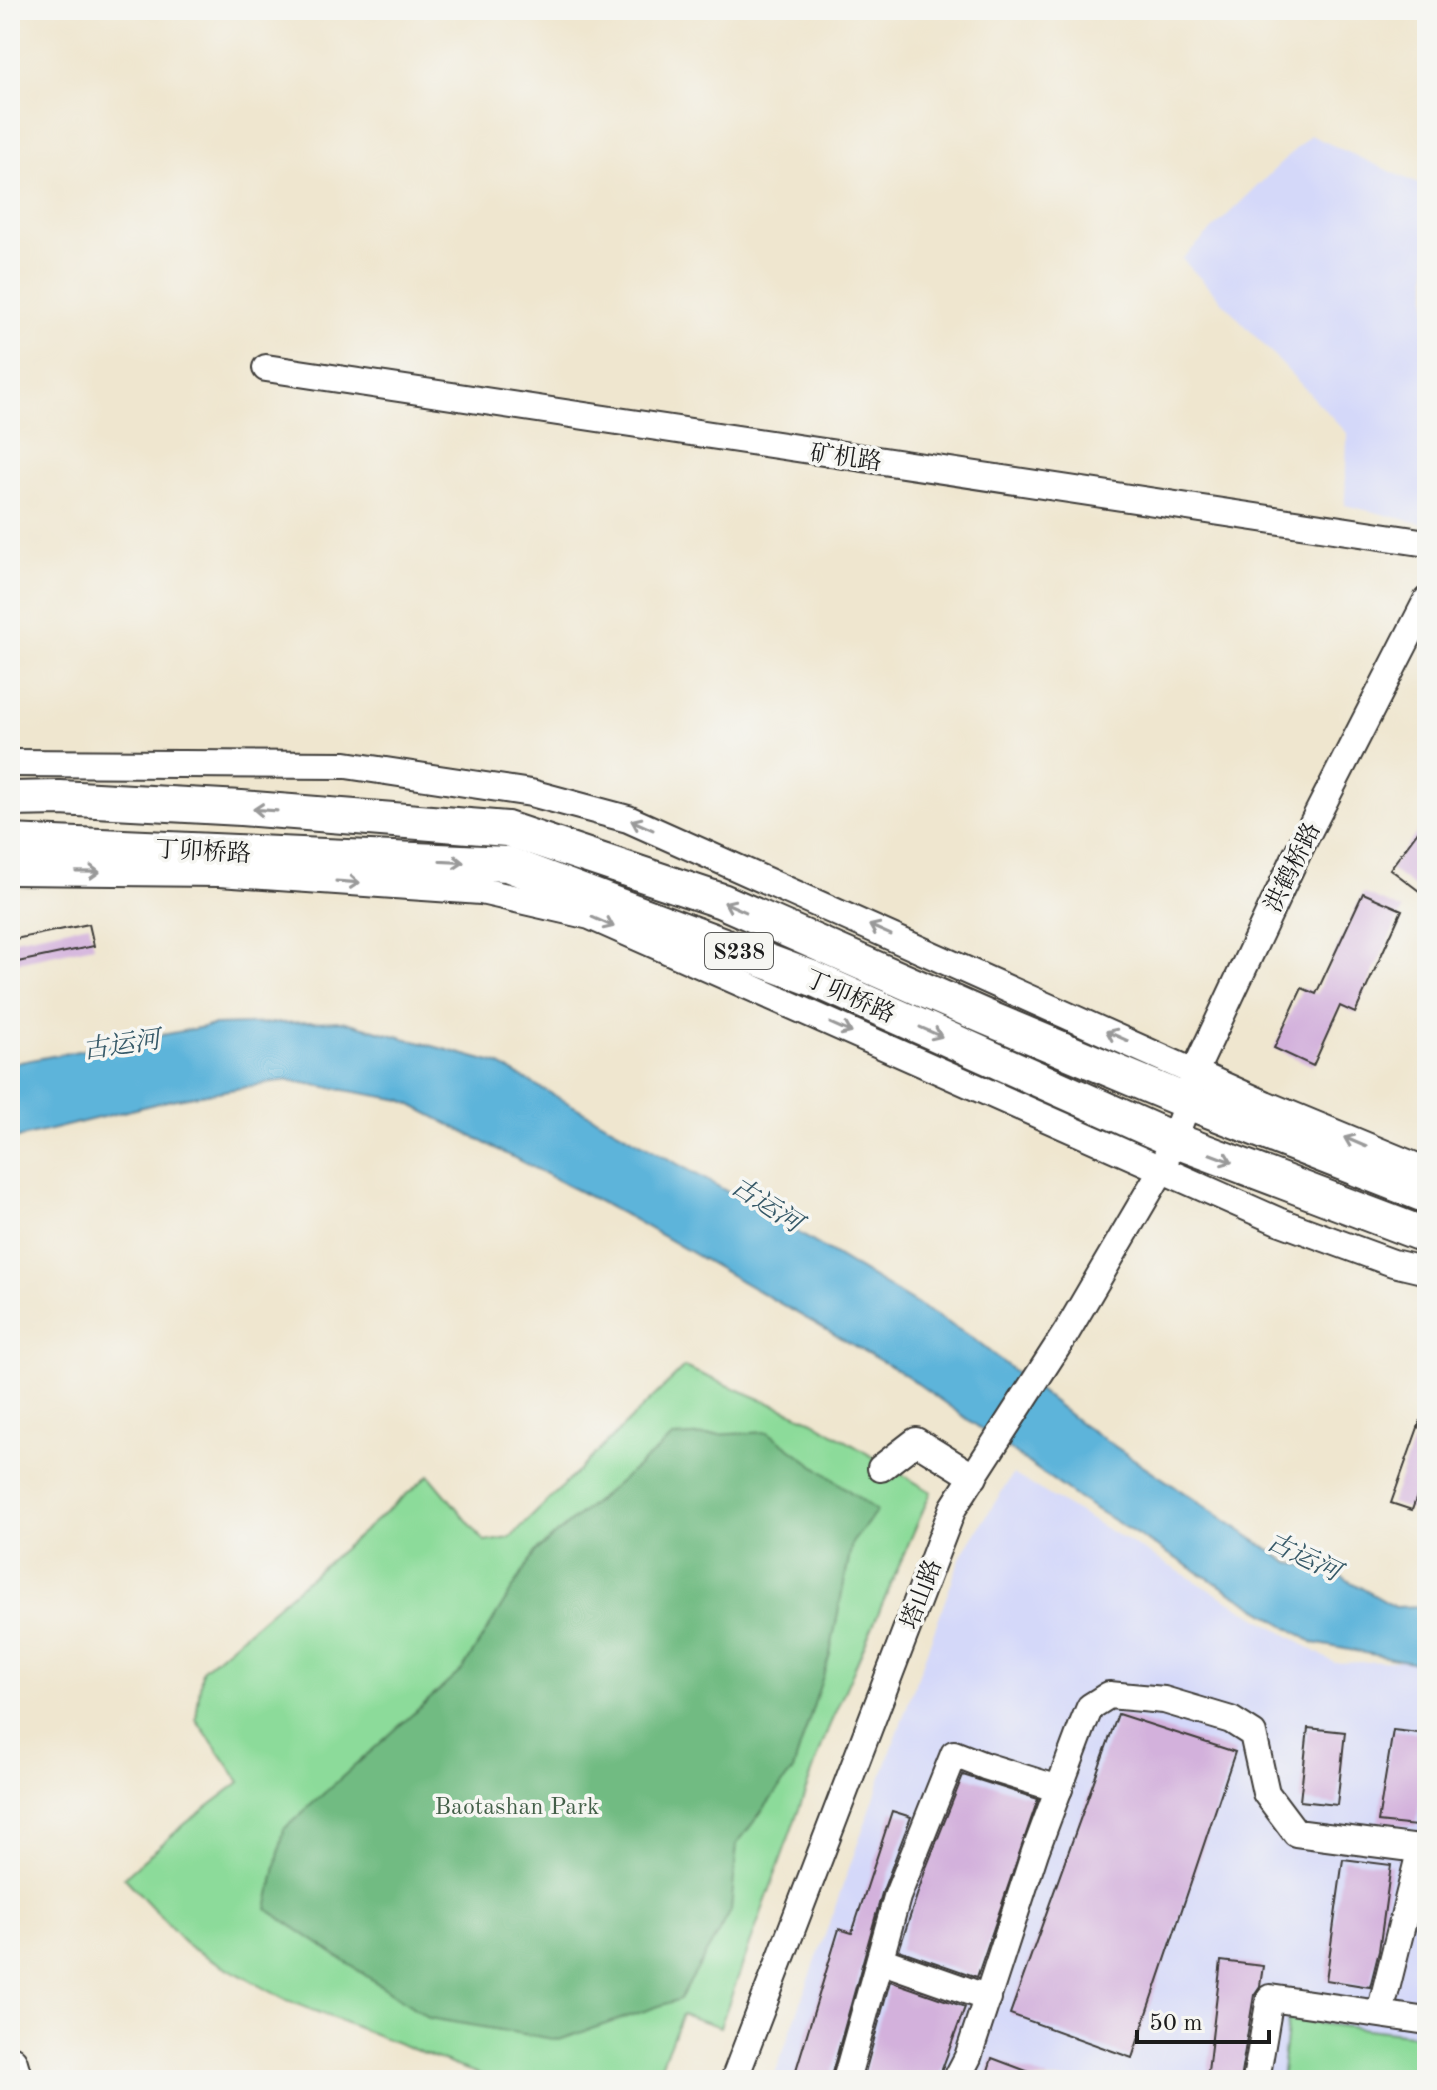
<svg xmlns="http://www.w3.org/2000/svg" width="1437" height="2090" font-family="'Old Standard TT','Noto Serif SC',serif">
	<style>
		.built { fill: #d4d8f9 }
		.green { fill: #8cdb9a; stroke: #547c5b; stroke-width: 2 }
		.forest { fill: #71bb82; stroke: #466c4f; stroke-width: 2 }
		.water { fill: #5db4da; stroke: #3c687b; stroke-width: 2 }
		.building { fill: #d3b1dc }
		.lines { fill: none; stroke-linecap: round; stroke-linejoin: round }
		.minor-casing { stroke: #3c3a37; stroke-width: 30 }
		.major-casing { stroke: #3c3a37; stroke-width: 38 }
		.minor { stroke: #fff; stroke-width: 26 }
		.major { stroke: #fff; stroke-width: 34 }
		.oneway { stroke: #999 }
		.labels { text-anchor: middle; stroke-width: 7; stroke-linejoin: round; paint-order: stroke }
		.shield { fill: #f6f6f2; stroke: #5d5d5c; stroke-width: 2 }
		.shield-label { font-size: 22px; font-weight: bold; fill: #1c1c1c }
		.street-label { font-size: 24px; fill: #1c1c1c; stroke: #f6f6f2 }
		.park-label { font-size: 24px; fill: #435f48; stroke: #f6f6f2 }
		.water-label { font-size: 26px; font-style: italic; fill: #365968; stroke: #f6f6f2 }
	</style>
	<rect width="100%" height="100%" fill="#f6f6f2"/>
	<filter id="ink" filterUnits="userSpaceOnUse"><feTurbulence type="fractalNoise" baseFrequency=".0125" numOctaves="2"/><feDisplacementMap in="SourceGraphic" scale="16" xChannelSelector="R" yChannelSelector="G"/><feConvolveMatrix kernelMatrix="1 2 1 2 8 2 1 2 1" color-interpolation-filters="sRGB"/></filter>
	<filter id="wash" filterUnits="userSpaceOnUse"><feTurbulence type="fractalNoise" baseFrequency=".006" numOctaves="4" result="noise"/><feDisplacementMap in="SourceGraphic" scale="32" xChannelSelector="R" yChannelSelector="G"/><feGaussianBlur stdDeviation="1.8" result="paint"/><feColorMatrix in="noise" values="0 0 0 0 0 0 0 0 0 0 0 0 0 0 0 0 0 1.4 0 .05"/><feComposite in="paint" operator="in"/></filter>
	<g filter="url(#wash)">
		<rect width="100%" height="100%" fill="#efe6cf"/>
		<g class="built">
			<polygon points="1310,135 1427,188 1427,517 1424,524 1345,505 1347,433 1182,259"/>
			<polygon points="1013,1474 1335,1663 1427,1660 1427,2080 773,2080 961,1556"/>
		</g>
		<g class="green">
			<polygon points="684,1367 813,1421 931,1492 828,1729 720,2027 682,2014 655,2080 496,2080 456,2066 284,1999 189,1947 124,1877 186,1823 240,1782 196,1719 202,1670 429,1475 485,1542 510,1538"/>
			<polygon points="1288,2020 1427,2036 1427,2080 1281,2080"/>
		</g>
		<polygon class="forest" points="768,1432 877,1511 852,1543 830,1654 793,1770 737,1844 731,1911 680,1999 559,2040 429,2018 267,1909 284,1829 463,1669 536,1551 673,1437"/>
		<polygon class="water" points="342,1021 498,1064 764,1212 971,1337 1080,1423 1289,1563 1328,1569 1395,1607 1427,1606 1427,1665 1314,1643 1079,1499 907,1376 629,1217 402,1100 286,1080 171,1100 10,1140 10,1064 214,1025"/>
		<g id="blocks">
			<g class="building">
				<polygon points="1427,819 1427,897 1390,869"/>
				<polygon points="1363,893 1402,910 1355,1013 1340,1006 1313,1066 1274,1048 1302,988 1316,994"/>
				<polygon points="89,924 94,946 13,963 10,940"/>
				<polygon points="1425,1408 1427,1468 1412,1510 1391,1503"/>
				<polygon points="1118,1714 1235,1752 1132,2058 1010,2014"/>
				<polygon points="1308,1728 1345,1732 1337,1805 1300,1801"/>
				<polygon points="1393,1730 1427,1734 1427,1756 1416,1826 1378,1822"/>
				<polygon points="963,1775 1038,1799 977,1977 899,1950 926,1868"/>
				<polygon points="892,1811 911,1817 882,1893 830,2080 793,2080 839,1929 852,1933"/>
				<polygon points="1343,1859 1391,1865 1379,1951 1370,1987 1326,1980"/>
				<polygon points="1221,1961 1263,1966 1260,1986 1254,1995 1240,2080 1207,2080"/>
				<polygon points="890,1981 965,2007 938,2080 863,2080"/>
				<polygon points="992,2058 1048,2079 1047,2080 985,2080"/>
			</g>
		</g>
	</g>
	<g filter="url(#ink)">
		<use href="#blocks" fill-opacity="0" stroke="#3c3a37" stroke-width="2"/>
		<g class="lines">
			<defs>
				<g id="minor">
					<polyline points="266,368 1427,543"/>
					<polyline points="10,763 346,765 531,793 628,819 1265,1104 1427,1171"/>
					<polyline points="10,871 219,873 481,891 590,916 1278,1221 1393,1263 1427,1271"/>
					<polyline points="881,1468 916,1441 974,1477"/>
					<polyline points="880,1960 988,1998"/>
					<polyline points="1380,2013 1421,1848"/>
					<polyline points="734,2080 953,1508 1066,1333 1161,1171 1188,1102 1195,1071 1297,854 1427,600"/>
					<polyline points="846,2080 897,1897 954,1754 985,1766 1059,1789"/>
					<polyline points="956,2080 968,2057 1035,1852 1083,1724 1090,1707 1109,1695 1164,1700 1231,1720 1253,1734 1266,1793 1296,1833 1427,1850"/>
					<polyline points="1256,2080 1270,1998 1427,2021"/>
				</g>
				<g id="major">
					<polyline points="10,799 60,798 241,808 507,829 722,901 983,1016 1188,1102 1427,1196"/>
					<polyline points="10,842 507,864 814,979 1174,1140 1427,1236"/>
					<polyline points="10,2063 15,2080"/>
				</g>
			</defs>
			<use href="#minor" class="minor-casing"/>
			<use href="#major" class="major-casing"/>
			<use href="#minor" class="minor"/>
			<use href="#major" class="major"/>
		</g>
		<defs><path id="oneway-shaft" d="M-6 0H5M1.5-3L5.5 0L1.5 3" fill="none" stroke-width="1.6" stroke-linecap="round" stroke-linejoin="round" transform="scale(2)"/></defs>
		<g class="oneway">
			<use href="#oneway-shaft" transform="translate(265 810) rotate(-176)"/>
			<use href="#oneway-shaft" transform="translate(642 825) rotate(-156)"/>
			<use href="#oneway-shaft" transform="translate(452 862) rotate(3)"/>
			<use href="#oneway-shaft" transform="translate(88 872) rotate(1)"/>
			<use href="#oneway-shaft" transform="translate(348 882) rotate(4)"/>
			<use href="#oneway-shaft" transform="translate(735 907) rotate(-156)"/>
			<use href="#oneway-shaft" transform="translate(603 922) rotate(24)"/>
			<use href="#oneway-shaft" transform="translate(880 930) rotate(-156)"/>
			<use href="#oneway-shaft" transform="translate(841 1028) rotate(24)"/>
			<use href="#oneway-shaft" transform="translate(931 1032) rotate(24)"/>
			<use href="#oneway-shaft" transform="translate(1117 1036) rotate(-156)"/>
			<use href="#oneway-shaft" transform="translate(1355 1142) rotate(-157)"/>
			<use href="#oneway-shaft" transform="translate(1221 1158) rotate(21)"/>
		</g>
	</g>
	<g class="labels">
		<rect class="shield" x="705" y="933" width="68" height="36" rx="6"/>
		<g class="shield-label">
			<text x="739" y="959">S238</text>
		</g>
		<g class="street-label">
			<text transform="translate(846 457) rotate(8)" y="8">矿机路</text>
			<text transform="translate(203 851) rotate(3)" y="8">丁卯桥路</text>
			<text transform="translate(1292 867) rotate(-64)" y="8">洪鹤桥路</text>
			<text transform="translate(850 996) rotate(24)" y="8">丁卯桥路</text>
			<text transform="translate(921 1594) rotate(-69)" y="8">塔山路</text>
		</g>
		<g class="park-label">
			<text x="517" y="1814">Baotashan Park</text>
		</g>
		<g class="water-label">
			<text transform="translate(121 1044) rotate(-8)" y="9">古运河</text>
			<text transform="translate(767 1204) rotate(33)" y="9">古运河</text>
			<text transform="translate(1304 1556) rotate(26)" y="9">古运河</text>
		</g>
	</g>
	<rect width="1437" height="2090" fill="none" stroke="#f6f6f2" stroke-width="40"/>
	<path d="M1137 2030v12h132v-12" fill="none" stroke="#1c1c1c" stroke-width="4"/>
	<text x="1149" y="2030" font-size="24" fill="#1c1c1c" stroke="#f6f6f2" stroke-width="6" paint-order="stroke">50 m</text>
</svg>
